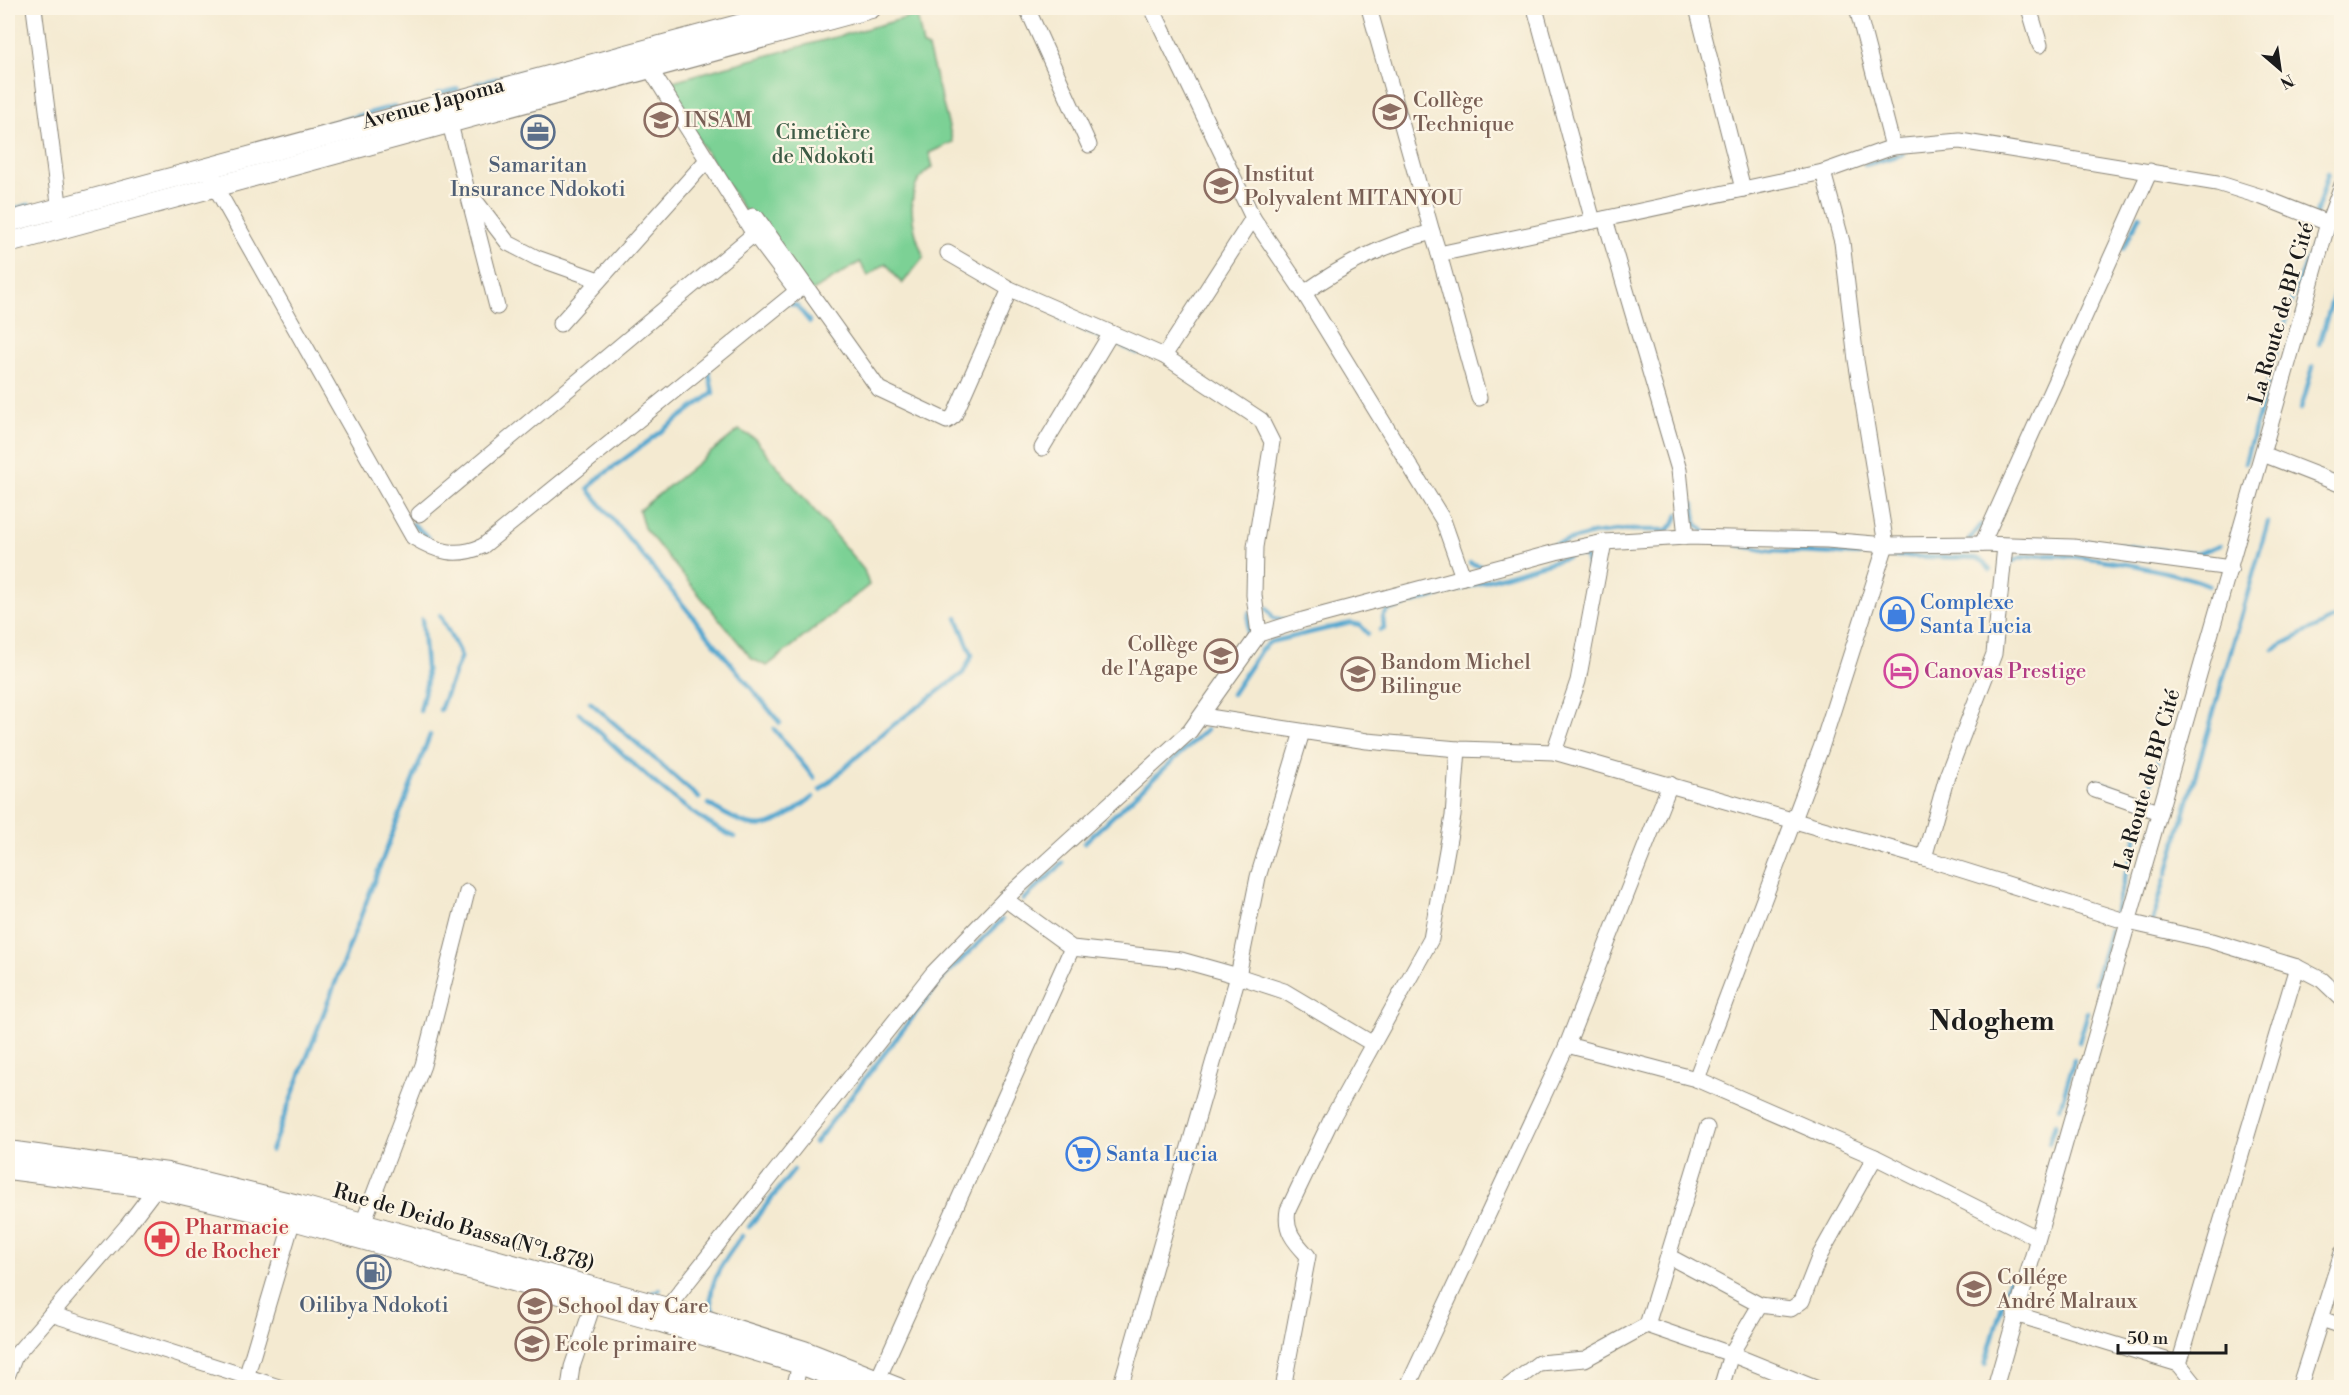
<svg xmlns="http://www.w3.org/2000/svg" width="2349" height="1395" font-family="'Libre Bodoni',serif">
	<style>
		.green { fill: #7bd195; stroke: #4c7658; stroke-width: 1.5 }
		.lines { fill: none; stroke-linecap: round; stroke-linejoin: round }
		.stream { stroke: #54a7cf; stroke-width: 4.5 }
		.minor-casing { stroke: #888376; stroke-width: 17 }
		.major-casing { stroke: #888376; stroke-width: 22 }
		.minor { stroke: #fff; stroke-width: 15 }
		.major { stroke: #fff; stroke-width: 20 }
		.labels { text-anchor: middle; stroke-width: 4.5; stroke-linejoin: round; paint-order: stroke }
		.education-label { font-size: 21px; fill: #785e54; stroke: #fcf5e5; text-anchor: start }
		.street-label { font-size: 21px; fill: #1c1c1c; stroke: #fcf5e5 }
		.park-label { font-size: 21px; fill: #3d5b46; stroke: #fcf5e5 }
		.service-label { font-size: 21px; fill: #4e5e75; stroke: #fcf5e5 }
		.shop-label { font-size: 21px; fill: #366cbe; stroke: #fcf5e5; text-anchor: start }
		.hotel-label { font-size: 21px; fill: #b23c85; stroke: #fcf5e5; text-anchor: start }
		.health-label { font-size: 21px; fill: #be3a42; stroke: #fcf5e5; text-anchor: start }
		.district-label { font-size: 27px; font-weight: bold; fill: #1c1c1c; stroke: #fcf5e5 }
	</style>
	<rect width="100%" height="100%" fill="#fcf5e5"/>
	<filter id="ink" filterUnits="userSpaceOnUse"><feTurbulence type="fractalNoise" baseFrequency=".0167" numOctaves="2"/><feDisplacementMap in="SourceGraphic" scale="12" xChannelSelector="R" yChannelSelector="G"/><feConvolveMatrix kernelMatrix="1 2 1 2 8 2 1 2 1" color-interpolation-filters="sRGB"/></filter>
	<filter id="wash" filterUnits="userSpaceOnUse"><feTurbulence type="fractalNoise" baseFrequency=".008" numOctaves="4" result="noise"/><feDisplacementMap in="SourceGraphic" scale="24" xChannelSelector="R" yChannelSelector="G"/><feGaussianBlur stdDeviation="1.35" result="paint"/><feColorMatrix in="noise" values="0 0 0 0 0 0 0 0 0 0 0 0 0 0 0 0 0 1.4 0 .05"/><feComposite in="paint" operator="in"/></filter>
	<g filter="url(#wash)">
		<rect width="100%" height="100%" fill="#f4ead1"/>
		<g class="green">
			<path d="M 917,15 L 923,46 L 928,48 L 953,142 L 929,153 L 933,167 C 901,185 912,230 924,257 L 902,284 L 886,263 L 868,276 L 860,262 L 811,292 L 751,221 L 662,84 Z"/>
			<polygon points="739,430 754,438 864,570 869,585 767,666 752,659 644,528 639,510"/>
		</g>
		<g class="lines">
			<g class="stream">
				<polyline points="476,84 678,30"/>
				<polyline points="437,94 458,89"/>
				<polyline points="314,128 395,106"/>
				<polyline points="1865,165 1903,154"/>
				<polyline points="8,211 29,205"/>
				<polyline points="2316,214 2328,173"/>
				<polyline points="2133,230 2140,216"/>
				<polyline points="2123,249 2131,234"/>
				<polyline points="788,303 797,306 810,322"/>
				<polyline points="1061,319 1100,337"/>
				<polyline points="1110,341 1138,353"/>
				<polyline points="2280,341 2294,294 2317,236"/>
				<polyline points="2319,344 2342,268"/>
				<polyline points="2272,367 2279,343"/>
				<polyline points="708,368 713,393 596,480 588,489 780,723"/>
				<polyline points="2301,409 2313,367"/>
				<polyline points="2245,462 2270,375"/>
				<polyline points="1694,504 1696,523 1705,532"/>
				<polyline points="413,524 429,538"/>
				<polyline points="1630,530 1667,530 1675,523 1678,514"/>
				<polyline points="1969,540 1981,525"/>
				<polyline points="2087,542 2197,554 2220,545"/>
				<polyline points="1738,545 1770,551 1868,555"/>
				<polyline points="1528,552 1592,534 1627,530"/>
				<polyline points="1576,554 1585,556 1588,568"/>
				<polyline points="1887,556 1977,558 1984,562 1990,570"/>
				<polyline points="1470,563 1480,566"/>
				<path d="M 2007,566 C 2026,538 2179,572 2209,585"/>
				<polyline points="1267,608 1273,618 1285,620"/>
				<polyline points="440,615 461,656 440,710"/>
				<polyline points="1380,630 1384,629 1383,617 1388,610 1568,557"/>
				<polyline points="1247,640 1249,613"/>
				<polyline points="2273,649 2342,614"/>
				<polyline points="1232,694 1261,650 1270,642 1351,623 1360,625 1368,634"/>
				<polyline points="590,702 699,798"/>
				<polyline points="420,711 427,680 422,619"/>
				<path d="M 579,713 C 624,755 679,811 734,837"/>
				<polyline points="774,729 814,778"/>
				<polyline points="2098,781 2143,798"/>
				<polyline points="820,790 888,729 963,673 972,655 957,618"/>
				<path d="M 708,804 C 759,835 766,833 813,797"/>
				<polyline points="2145,805 2159,758"/>
				<polyline points="1084,843 1206,730"/>
				<polyline points="2167,874 2268,522"/>
				<polyline points="1023,900 1063,863"/>
				<polyline points="2115,912 2141,820"/>
				<polyline points="2152,923 2165,879"/>
				<polyline points="2095,983 2110,930"/>
				<polyline points="2079,1042 2088,1012"/>
				<polyline points="2060,1108 2074,1060"/>
				<polyline points="815,1143 944,977 1002,920"/>
				<polyline points="2049,1143 2055,1124"/>
				<polyline points="271,1151 430,735"/>
				<polyline points="749,1227 794,1170"/>
				<polyline points="648,1295 659,1290"/>
				<polyline points="565,1300 569,1312"/>
				<path d="M 715,1316 C 701,1289 726,1257 742,1236"/>
				<polyline points="1985,1364 2011,1274"/>
			</g>
		</g>
	</g>
	<g filter="url(#ink)">
		<g class="lines">
			<defs>
				<g id="minor">
					<polyline points="34,8 61,219"/>
					<polyline points="1027,8 1089,145"/>
					<polyline points="1152,8 1253,218 1304,293 1443,520 1463,577"/>
					<polyline points="1369,8 1432,232"/>
					<polyline points="1535,8 1593,221"/>
					<polyline points="1697,8 1743,189"/>
					<polyline points="1857,8 1893,147"/>
					<polyline points="2029,8 2040,45"/>
					<polyline points="450,124 497,307"/>
					<path d="M 213,177 L 216,188 L 413,537 C 438,552 456,558 483,546 L 797,291 L 754,234 L 650,69"/>
					<polyline points="471,195 508,243 537,258 599,280"/>
					<polyline points="1605,219 1679,470 1686,537"/>
					<polyline points="745,220 753,216 757,218 879,389 947,421 954,416 1010,289"/>
					<polyline points="948,253 1010,289 1164,356 1261,420 1272,442 1255,547 1254,595 1259,634"/>
					<polyline points="1439,254 1479,398"/>
					<path d="M 1304,293 C 1345,264 1383,245 1432,232 L 1439,254 L 1823,172 L 1893,147 L 1960,141 L 2217,183 L 2262,197 L 2328,223"/>
					<polyline points="560,324 707,160"/>
					<polyline points="1164,356 1253,218"/>
					<polyline points="1042,448 1111,333"/>
					<polyline points="2263,454 2342,485"/>
					<polyline points="419,514 754,234"/>
					<polyline points="1982,544 2150,171"/>
					<polyline points="1202,716 1367,741 1458,749 1554,752 1924,858 2128,922 2212,941 2297,967 2322,980 2342,999"/>
					<polyline points="1554,752 1578,681 1604,542"/>
					<polyline points="2095,790 2159,812"/>
					<polyline points="1924,858 1947,776 1994,654 2005,546"/>
					<polyline points="1005,899 1072,948 1181,960 1238,976 1284,991 1373,1044"/>
					<polyline points="1567,1045 1696,1079 1875,1157 2037,1238"/>
					<polyline points="1696,1079 1821,748 1886,545 1856,360 1842,242 1823,172"/>
					<polyline points="363,1223 423,1065 467,892"/>
					<polyline points="1670,1257 1760,1305 1791,1309 1802,1301 1820,1255 1875,1157"/>
					<polyline points="51,1314 282,1388"/>
					<polyline points="2015,1314 2179,1364 2198,1388"/>
					<polyline points="663,1317 667,1308 933,973 1005,899 1190,731 1259,634 1303,620 1556,552 1604,542 1686,537 1827,540 1886,545 1982,544 2073,547 2231,568"/>
					<polyline points="2321,1319 2342,1326"/>
					<polyline points="1647,1325 1731,1354 1815,1388"/>
					<polyline points="2179,1364 2297,967"/>
					<polyline points="8,1374 15,1356 127,1226 156,1188"/>
					<polyline points="878,1379 1072,948"/>
					<polyline points="243,1388 296,1209"/>
					<polyline points="569,1388 572,1367 597,1293"/>
					<polyline points="794,1388 800,1364"/>
					<polyline points="1120,1388 1238,976 1258,877 1302,732"/>
					<path d="M 1283,1388 L 1308,1256 C 1295,1242 1284,1231 1288,1210 L 1331,1120 L 1431,939 L 1453,816 L 1458,749"/>
					<polyline points="1407,1388 1567,1045 1670,784"/>
					<polyline points="1506,1388 1539,1363 1585,1359 1647,1325 1707,1128"/>
					<polyline points="1721,1388 1731,1354 1760,1305"/>
					<polyline points="1995,1388 2328,223 2342,185"/>
					<polyline points="2299,1388 2342,1253"/>
				</g>
				<g id="major">
					<polyline points="8,222 801,8"/>
					<polyline points="8,243 871,8"/>
					<polyline points="8,1151 167,1173 298,1205 667,1308 804,1351 898,1388"/>
					<polyline points="8,1169 156,1188 293,1220 661,1322 800,1364 863,1388"/>
				</g>
			</defs>
			<use href="#minor" class="minor-casing"/>
			<use href="#major" class="major-casing"/>
			<use href="#minor" class="minor"/>
			<use href="#major" class="major"/>
		</g>
	</g>
	<defs>
		<symbol id="school-ring" viewBox="-11 -11 22 22"><circle r="9.5" fill="#fcf5e5" stroke="#8d6e63" stroke-width="1.5"/><path d="M0-5L7-2L0 1L-7-2ZM-4 1L0 2.5L4 1V4Q0 6-4 4Z" fill="#8d6e63"/></symbol>
		<symbol id="office-ring" viewBox="-11 -11 22 22"><circle r="9.5" fill="#fcf5e5" stroke="#5c6f8a" stroke-width="1.5"/><path d="M-6-3h4V-5.5h4V-3h4V5H-6ZM-1-4.5V-3h2v-1.5ZM-6 0V1H6V0Z" fill="#5c6f8a"/></symbol>
		<symbol id="shop-ring" viewBox="-11 -11 22 22"><circle r="9.5" fill="#fcf5e5" stroke="#3f7fe0" stroke-width="1.5"/><path d="M-5-2.5h2.3a2.7 3.5 0 0 1 5.4 0H5L5.5 6h-11ZM-1.5-2.5h3a1.5 2.3 0 0 0-3 0Z" fill="#3f7fe0"/></symbol>
		<symbol id="hotel-ring" viewBox="-11 -11 22 22"><circle r="9.5" fill="#fcf5e5" stroke="#d1479c" stroke-width="1.5"/><path d="M-6-4.5h1.5V1H6V5H4.5V3h-9V5H-6ZM-4 0a1.8 1.8 0 1 1 3.6 0ZM.5 0V-2.5h3Q6-2.5 6 0Z" fill="#d1479c"/></symbol>
		<symbol id="supermarket-ring" viewBox="-11 -11 22 22"><circle r="9.5" fill="#fcf5e5" stroke="#3f7fe0" stroke-width="1.5"/><path d="M-6-5.5h2.5l.6 2H6L4.5 2H-2.5L-4.4-4H-6ZM-1.5 3.2a1.3 1.3 0 1 0 .1 0ZM3 3.2a1.3 1.3 0 1 0 .1 0Z" fill="#3f7fe0"/></symbol>
		<symbol id="pharmacy-ring" viewBox="-11 -11 22 22"><circle r="9.5" fill="#fcf5e5" stroke="#e0444e" stroke-width="1.5"/><path d="M-2-6h4v4h4v4h-4v4h-4v-4h-4v-4h4Z" fill="#e0444e"/></symbol>
		<symbol id="fuel-ring" viewBox="-11 -11 22 22"><circle r="9.5" fill="#fcf5e5" stroke="#5c6f8a" stroke-width="1.5"/><path d="M-5.5-6h7V0h2V4h1.3V-2.5L3-4.5l.8-.8L6-3V5H2.5V1h-1V6h-7ZM-4.2-4.7v3.2H.2V-4.7Z" fill="#5c6f8a"/></symbol>
	</defs>
	<g fill-rule="evenodd">
		<use href="#school-ring" x="1371" y="93" width="38" height="38"/>
		<use href="#school-ring" x="642" y="101" width="38" height="38"/>
		<use href="#office-ring" x="519" y="113" width="38" height="38"/>
		<use href="#school-ring" x="1202" y="167" width="38" height="38"/>
		<use href="#shop-ring" x="1878" y="595" width="38" height="38"/>
		<use href="#school-ring" x="1202" y="637" width="38" height="38"/>
		<use href="#hotel-ring" x="1882" y="652" width="38" height="38"/>
		<use href="#school-ring" x="1339" y="655" width="38" height="38"/>
		<use href="#supermarket-ring" x="1064" y="1135" width="38" height="38"/>
		<use href="#pharmacy-ring" x="143" y="1220" width="38" height="38"/>
		<use href="#fuel-ring" x="355" y="1253" width="38" height="38"/>
		<use href="#school-ring" x="1955" y="1270" width="38" height="38"/>
		<use href="#school-ring" x="516" y="1287" width="38" height="38"/>
		<use href="#school-ring" x="513" y="1325" width="38" height="38"/>
	</g>
	<g class="labels">
		<g class="education-label">
			<text x="1413" y="107">Collège<tspan x="1413" dy="24">Technique</tspan></text>
			<text x="684" y="127">INSAM</text>
			<text x="1244" y="181">Institut<tspan x="1244" dy="24">Polyvalent MITANYOU</tspan></text>
			<text x="1198" y="651" text-anchor="end">Collège<tspan x="1198" dy="24">de l'Agape</tspan></text>
			<text x="1381" y="669">Bandom Michel<tspan x="1381" dy="24">Bilingue</tspan></text>
			<text x="1997" y="1284">Collége<tspan x="1997" dy="24">André Malraux</tspan></text>
			<text x="558" y="1313">School day Care</text>
			<text x="555" y="1351">Ecole primaire</text>
		</g>
		<g class="street-label">
			<text transform="translate(433 103) rotate(-15)" y="7">Avenue Japoma</text>
			<text transform="translate(2281 313) rotate(-74)" y="7">La Route de BP Cité</text>
			<text transform="translate(2147 780) rotate(-74)" y="7">La Route de BP Cité</text>
			<text transform="translate(464 1227) rotate(16)" y="7">Rue de Deido Bassa(N°1.878)</text>
		</g>
		<g class="park-label">
			<text x="823" y="139">Cimetière<tspan x="823" dy="24">de Ndokoti</tspan></text>
		</g>
		<g class="service-label">
			<text x="538" y="172">Samaritan<tspan x="538" dy="24">Insurance Ndokoti</tspan></text>
			<text x="374" y="1312">Oilibya Ndokoti</text>
		</g>
		<g class="shop-label">
			<text x="1920" y="609">Complexe<tspan x="1920" dy="24">Santa Lucia</tspan></text>
			<text x="1106" y="1161">Santa Lucia</text>
		</g>
		<g class="hotel-label">
			<text x="1924" y="678">Canovas Prestige</text>
		</g>
		<g class="health-label">
			<text x="185" y="1234">Pharmacie<tspan x="185" dy="24">de Rocher</tspan></text>
		</g>
		<g class="district-label">
			<text x="1992" y="1030">Ndoghem</text>
		</g>
	</g>
	<rect width="2349" height="1395" fill="none" stroke="#fcf5e5" stroke-width="30"/>
	<g transform="translate(2280 69) rotate(151)" stroke="#fcf5e5" stroke-width="4.5" paint-order="stroke">
	<path d="M0-4.5L10 22L0 15L-10 22Z" fill="#1c1c1c"/>
	<text y="-9" font-size="16" font-weight="bold" text-anchor="middle" fill="#1c1c1c">N</text>
	</g>
	<path d="M2118 1344v9h108v-9" fill="none" stroke="#1c1c1c" stroke-width="3"/>
	<text x="2127" y="1344" font-size="18" fill="#1c1c1c" stroke="#fcf5e5" stroke-width="4.5" paint-order="stroke">50 m</text>
</svg>
